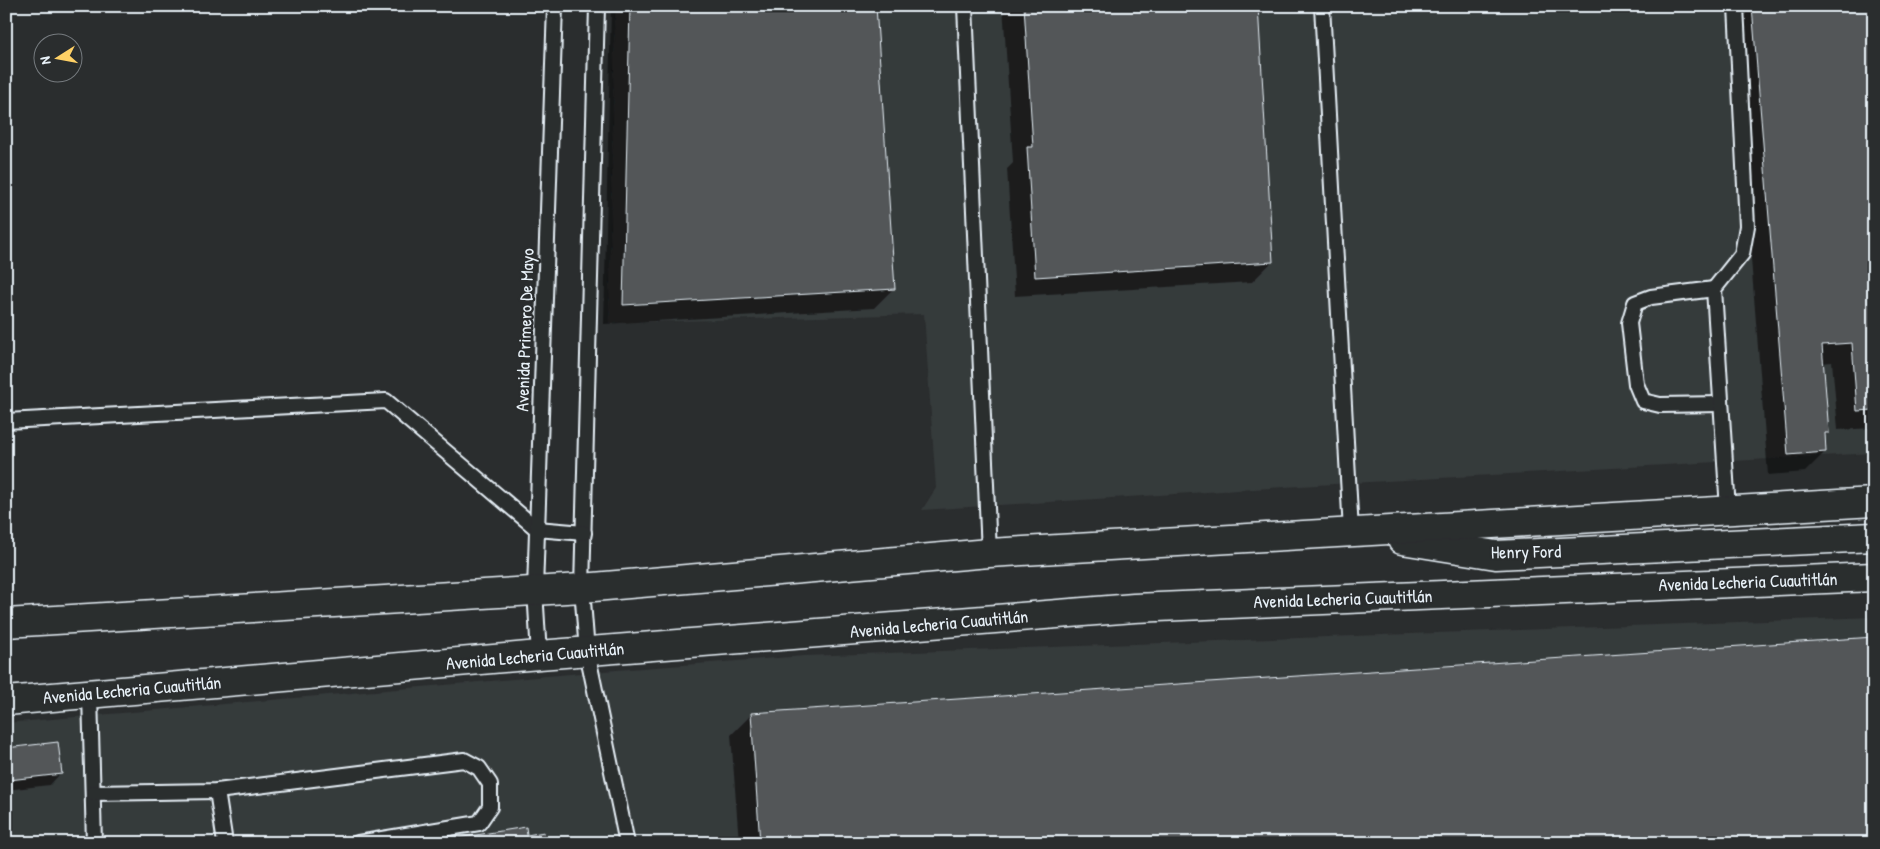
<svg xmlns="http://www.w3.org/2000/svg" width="1880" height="849" font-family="'Patrick Hand',sans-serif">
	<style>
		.built { fill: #363a3b }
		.shadow { fill: #0007 }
		.building { fill: #535759; stroke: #e8f1f8 }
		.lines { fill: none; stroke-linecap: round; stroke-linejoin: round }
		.lane-casing { stroke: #e8f1f8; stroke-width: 18 }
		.secondary-casing { stroke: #e8f1f8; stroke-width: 31 }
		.lane { stroke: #2a2d2e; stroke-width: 14 }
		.secondary { stroke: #2a2d2e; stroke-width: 28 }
		.labels { text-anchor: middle; stroke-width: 4.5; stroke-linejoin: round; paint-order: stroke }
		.street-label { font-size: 18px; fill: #e8f1f8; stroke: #2a2d2e }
	</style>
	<rect width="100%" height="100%" fill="#2a2d2e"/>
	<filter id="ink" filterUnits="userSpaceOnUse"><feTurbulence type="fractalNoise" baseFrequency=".02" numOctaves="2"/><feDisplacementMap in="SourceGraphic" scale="10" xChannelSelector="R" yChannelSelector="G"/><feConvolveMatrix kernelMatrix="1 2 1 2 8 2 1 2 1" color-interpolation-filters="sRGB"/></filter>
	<g filter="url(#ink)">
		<g class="built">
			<polygon points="615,6 1874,6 1874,453 1317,485 922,510 936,488 924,314 609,323"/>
			<polygon points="1874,617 1874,843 6,843 6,723 616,670 804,656"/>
		</g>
		<g class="shadow">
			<polygon points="611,6 875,6 894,288 874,308 604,324"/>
			<polygon points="1003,6 1257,6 1272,262 1252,282 1015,296 1007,169 1013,163"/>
			<polygon points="1731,6 1874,6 1874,428 1838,430 1832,362 1822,363 1828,433 1824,437 1825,452 1805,472 1768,475"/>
			<polygon points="751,715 1874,843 739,843 731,735"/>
			<polygon points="6,750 60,774 50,785 6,790"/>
		</g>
		<g class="building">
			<polygon points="630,6 876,6 895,289 623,305"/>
			<polygon points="1024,6 1258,6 1273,262 1035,277 1027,147 1033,147"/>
			<polygon points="1752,6 1874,6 1874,410 1857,411 1852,343 1822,345 1829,433 1825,433 1826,452 1788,455"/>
			<polygon points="1874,637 1874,843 760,843 751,713"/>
			<polygon points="58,742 62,774 9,780 6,748"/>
			<polygon points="526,827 527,835 544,832 546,843 426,843"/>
		</g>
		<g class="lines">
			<defs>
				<g id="lane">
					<polyline points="597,6 582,588 587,652 627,843"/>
					<polyline points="965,6 989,553"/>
					<polyline points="1322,6 1351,532"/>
					<polyline points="1714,289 1651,297 1635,303 1629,323 1636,384 1643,401 1660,405 1721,404"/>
					<polyline points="6,421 386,401 537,529 584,533"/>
					<polyline points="1728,510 1714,289 1742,254 1747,226 1736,6"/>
					<polyline points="539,655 535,590 555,6"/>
					<polyline points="90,694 94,843"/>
					<polyline points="217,791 225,843"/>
					<polyline points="93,793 217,791 464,760 479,768 490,784 490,807 479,823 358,843"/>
				</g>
				<g id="secondary">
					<polyline points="1402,540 1496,555 1874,537"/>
					<polyline points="6,623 582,588 989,553 1874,502"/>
					<polyline points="6,701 539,655 1134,608 1874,577"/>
				</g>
			</defs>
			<use href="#lane" class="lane-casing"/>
			<use href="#secondary" class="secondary-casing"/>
			<use href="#lane" class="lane"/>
			<use href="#secondary" class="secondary"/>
		</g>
	</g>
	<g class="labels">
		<g class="street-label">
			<text transform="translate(525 330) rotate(-88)" y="6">Avenida Primero De Mayo</text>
			<text transform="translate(1526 552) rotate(-1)" y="6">Henry Ford</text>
			<text transform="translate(1748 582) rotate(-2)" y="6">Avenida Lecheria Cuautitlán</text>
			<text transform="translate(1343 599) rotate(-2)" y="6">Avenida Lecheria Cuautitlán</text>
			<text transform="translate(939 624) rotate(-5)" y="6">Avenida Lecheria Cuautitlán</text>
			<text transform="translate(535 656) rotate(-5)" y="6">Avenida Lecheria Cuautitlán</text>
			<text transform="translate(132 690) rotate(-5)" y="6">Avenida Lecheria Cuautitlán</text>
		</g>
	</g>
	<rect width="1880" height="849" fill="none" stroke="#2a2d2e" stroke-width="25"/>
	<rect x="12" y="12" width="1855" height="824" fill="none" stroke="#e8f1f8" stroke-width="2" filter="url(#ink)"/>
	<g transform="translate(58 58) rotate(259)"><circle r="24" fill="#2a2d2e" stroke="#767b7f"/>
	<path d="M0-4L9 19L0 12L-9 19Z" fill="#ffd166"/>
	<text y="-8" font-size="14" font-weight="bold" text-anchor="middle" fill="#e8f1f8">N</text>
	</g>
</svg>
